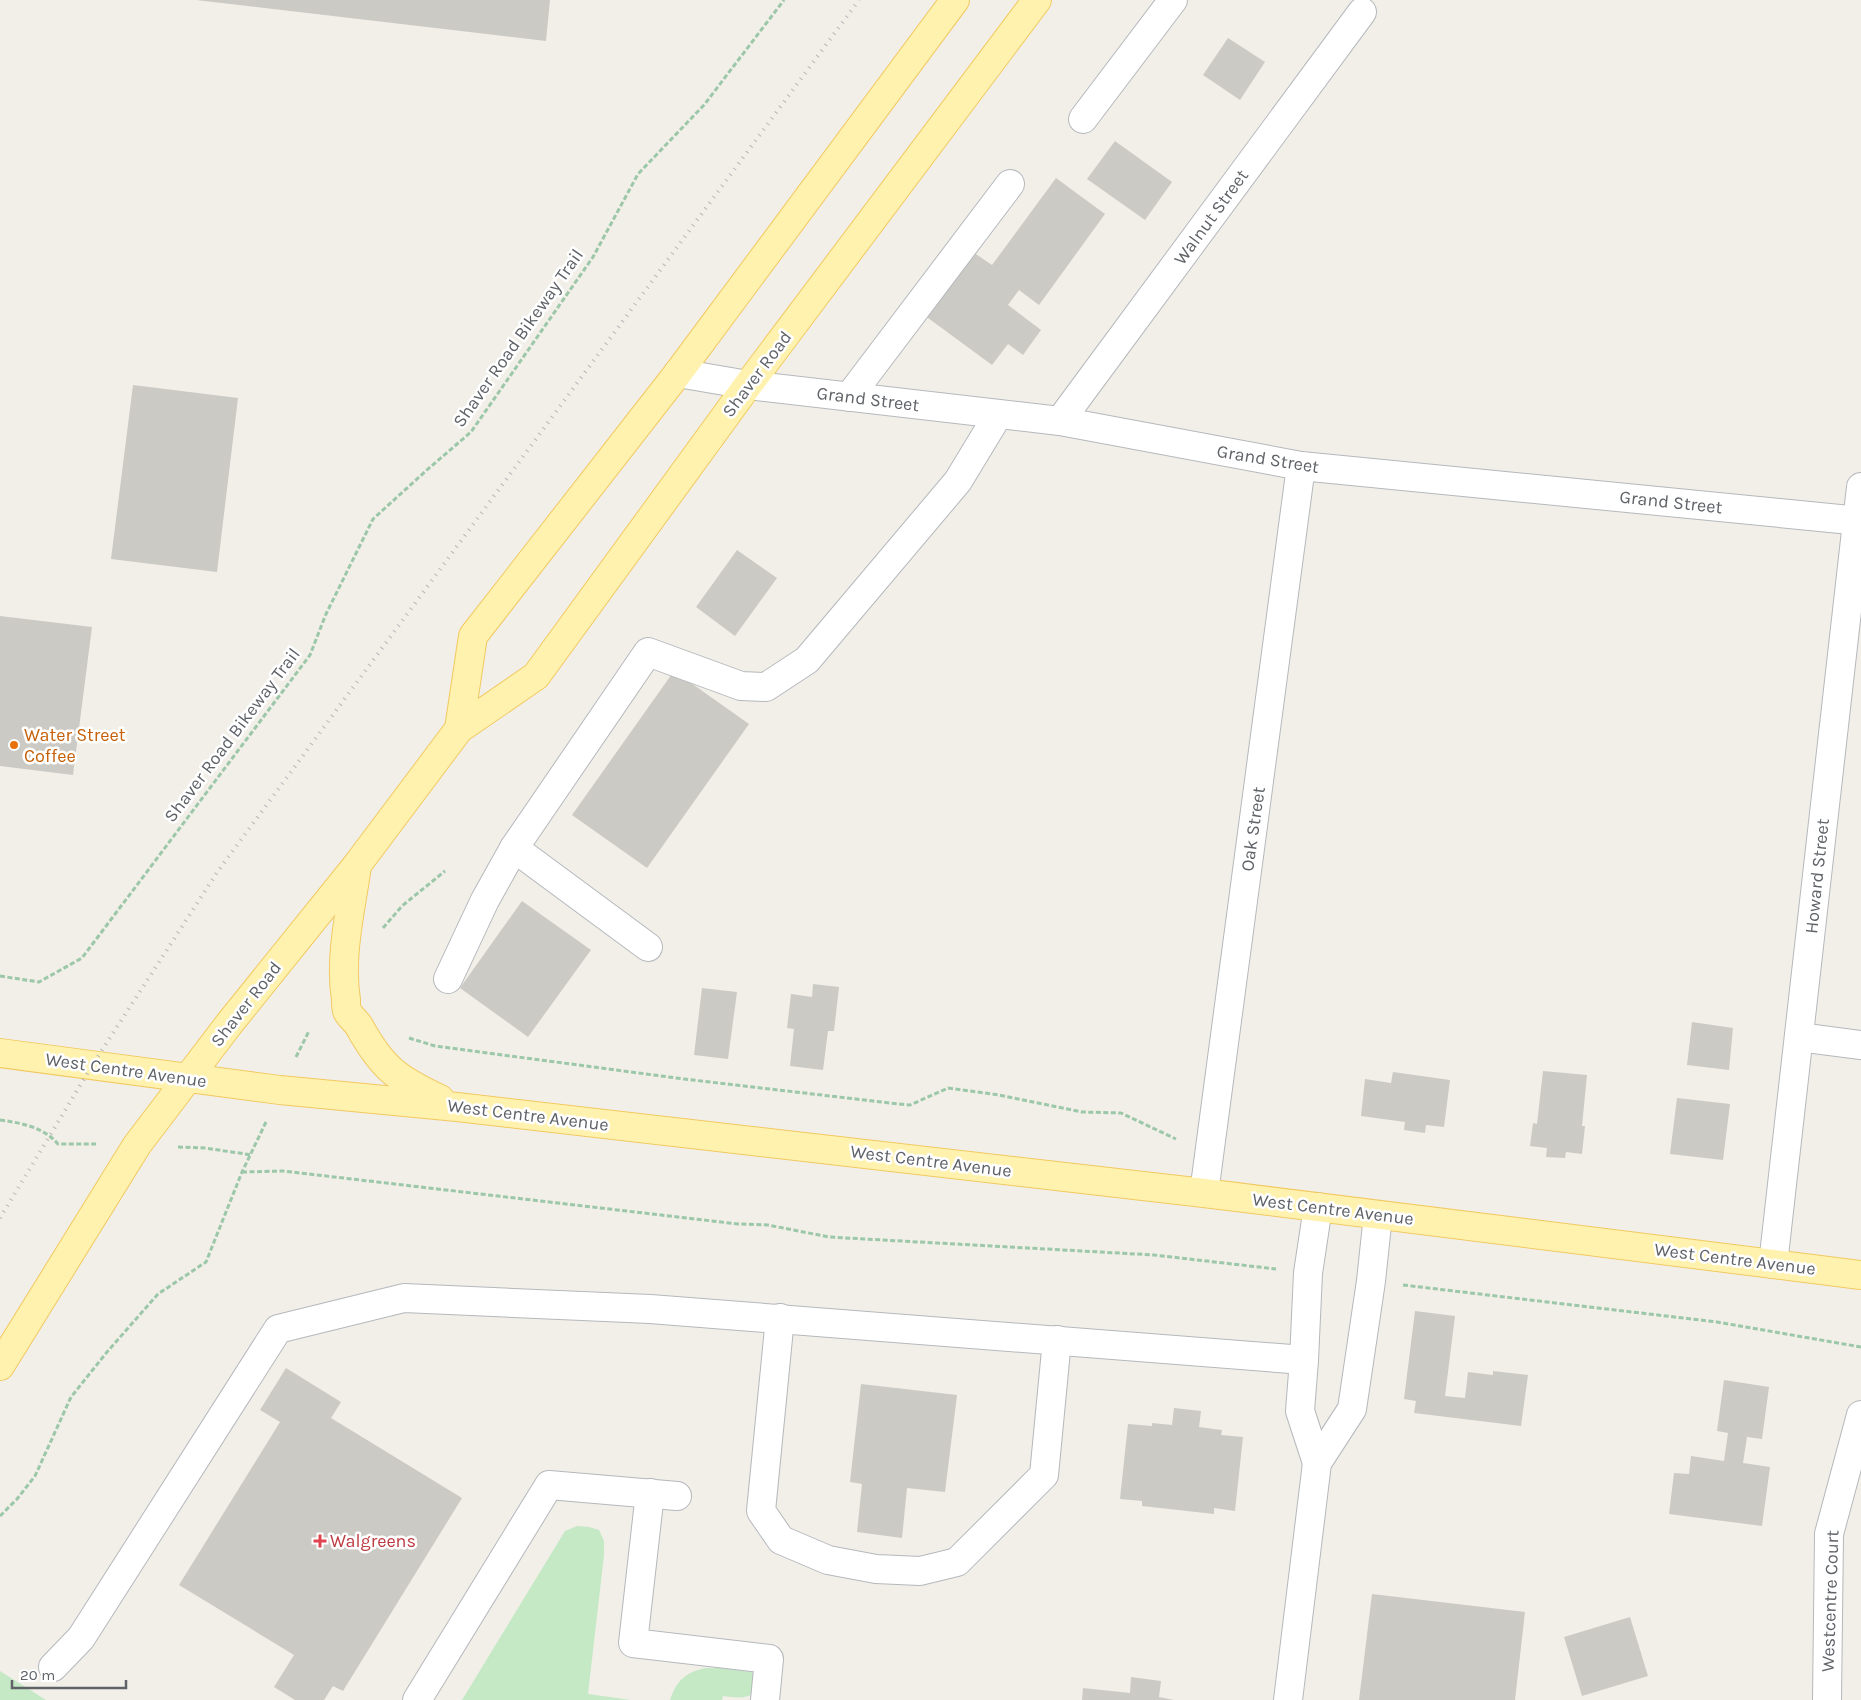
<svg xmlns="http://www.w3.org/2000/svg" width="1861" height="1700" font-family="Karla,sans-serif">
	<style>
		.green { fill: #c5e8c5 }
		.building { fill: #cccac5 }
		.lines { fill: none; stroke-linecap: round; stroke-linejoin: round }
		.minor-casing { stroke: #b5b8bc; stroke-width: 30 }
		.major-casing { stroke: #f2c960; stroke-width: 30 }
		.path { stroke: #9cc7a9; stroke-width: 3; stroke-dasharray: 5 2.5; stroke-linecap: butt }
		.minor { stroke: #fff; stroke-width: 28 }
		.major { stroke: #fff2af; stroke-width: 28 }
		.rail { stroke: #b6b7b8; stroke-width: 4; stroke-dasharray: 1 6; stroke-linecap: butt }
		.food-dot { fill: #e8710a; stroke: #fff; stroke-width: 2 }
		.health-dot { fill: #e0444e; stroke: #fff; stroke-width: 2 }
		.labels { text-anchor: middle; stroke-width: 5; stroke-linejoin: round; paint-order: stroke }
		.street-label { font-size: 18px; fill: #5f6368; stroke: #fff }
		.food-label { font-size: 18px; fill: #c56008; stroke: #fff; text-anchor: start }
		.health-label { font-size: 18px; fill: #be3a42; stroke: #fff; text-anchor: start }
	</style>
	<rect width="100%" height="100%" fill="#f1efe8"/>
	<g class="green">
		<polygon points="577,1526 589,1527 599,1530 604,1541 604,1555 588,1694 631,1700 462,1700 565,1531"/>
		<path d="M 705,1668 L 721,1668 L 751,1672 L 754,1674 L 754,1693 C 744,1700 734,1697 723,1696 L 722,1700 L 670,1700 C 677,1680 685,1673 705,1668 Z"/>
		<polygon points="0,1671 46,1700 0,1700"/>
	</g>
	<g class="building">
		<polygon points="196,0 550,0 546,41"/>
		<polygon points="1228,38 1265,62 1240,100 1203,75"/>
		<polygon points="1115,141 1172,182 1145,220 1087,179"/>
		<polygon points="1056,178 1105,214 1039,305 1019,290 1008,305 1041,330 1023,355 1008,344 992,365 924,315 967,248 992,265"/>
		<polygon points="133,385 238,398 217,572 111,559"/>
		<polygon points="737,550 777,578 735,636 696,607"/>
		<polygon points="0,616 92,627 73,775 0,766"/>
		<polygon points="674,671 749,724 647,868 572,815"/>
		<polygon points="522,901 591,950 528,1037 460,988"/>
		<polygon points="813,984 839,987 834,1031 828,1031 823,1070 790,1066 794,1029 787,1028 791,994 812,997"/>
		<polygon points="702,988 737,992 728,1059 694,1055"/>
		<polygon points="1692,1022 1733,1028 1729,1070 1687,1065"/>
		<polygon points="1543,1071 1587,1075 1582,1126 1585,1126 1582,1154 1566,1152 1565,1158 1546,1157 1547,1148 1530,1146 1533,1123 1537,1124"/>
		<polygon points="1393,1072 1450,1080 1444,1127 1426,1125 1425,1133 1404,1130 1405,1122 1361,1116 1365,1079 1391,1083"/>
		<polygon points="1677,1098 1730,1104 1723,1160 1670,1154"/>
		<polygon points="1415,1311 1455,1316 1445,1396 1465,1398 1468,1372 1493,1375 1493,1371 1528,1375 1521,1426 1414,1413 1416,1401 1404,1399"/>
		<polygon points="286,1368 341,1402 331,1418 462,1498 343,1691 333,1686 324,1700 295,1700 274,1687 294,1655 179,1585 280,1422 260,1410"/>
		<polygon points="1724,1380 1769,1387 1762,1439 1747,1437 1743,1463 1770,1467 1762,1526 1669,1514 1674,1473 1689,1474 1691,1456 1724,1461 1728,1433 1717,1431"/>
		<polygon points="861,1384 957,1395 945,1492 907,1488 902,1538 857,1532 862,1484 850,1482"/>
		<polygon points="1174,1408 1201,1411 1199,1427 1222,1430 1221,1435 1243,1437 1235,1511 1214,1508 1214,1514 1142,1506 1142,1501 1120,1499 1128,1424 1152,1426 1152,1423 1172,1425"/>
		<polygon points="1372,1594 1525,1612 1515,1700 1359,1700"/>
		<polygon points="1630,1617 1648,1676 1582,1696 1564,1637"/>
		<polygon points="1131,1677 1161,1681 1159,1697 1174,1700 1082,1700 1083,1688 1130,1693"/>
	</g>
	<g class="lines">
		<defs>
			<g id="minor">
				<polyline points="1083,119 1173,0"/>
				<polyline points="678,373 748,385 1060,421 1301,466 1861,521"/>
				<polyline points="849,397 1010,184"/>
				<polyline points="1060,421 1362,12"/>
				<polyline points="514,848 648,947"/>
				<polyline points="448,979 485,900 514,848 648,652 741,686 766,687 807,660 958,481 998,415"/>
				<polyline points="1799,1037 1861,1045"/>
				<polyline points="1204,1193 1301,466"/>
				<polyline points="1773,1264 1861,487"/>
				<polyline points="780,1318 761,1511 781,1540 828,1560 876,1569 920,1571 957,1562 1044,1475 1057,1340"/>
				<polyline points="1317,1463 1300,1411 1304,1360 1308,1273 1318,1207"/>
				<polyline points="650,1493 633,1643 769,1659 765,1700"/>
				<polyline points="53,1667 81,1638 278,1329 404,1298 650,1309 1304,1360"/>
				<polyline points="417,1700 549,1485 677,1496"/>
				<polyline points="1288,1700 1317,1463 1352,1409 1371,1281 1378,1215"/>
				<polyline points="1827,1700 1829,1534 1861,1415"/>
			</g>
			<g id="major">
				<polyline points="459,729 473,636 678,373 955,0"/>
				<path d="M 357,866 C 351,909 339,956 346,1000 C 346,1003 346,1008 347,1011 C 350,1017 356,1021 359,1026 C 382,1068 397,1079 440,1099"/>
				<polyline points="0,1053 280,1090 457,1107 1204,1193 1861,1275"/>
				<polyline points="0,1366 137,1145 229,1024 357,865 459,729 536,676 748,385 1037,0"/>
			</g>
		</defs>
		<use href="#minor" class="minor-casing"/>
		<use href="#major" class="major-casing"/>
		<g class="path">
			<polyline points="383,928 402,906 445,871"/>
			<polyline points="0,976 39,982 82,958 310,655 326,614 373,519 428,469 471,432 593,257 638,174 704,105 784,0"/>
			<polyline points="409,1038 435,1046 684,1079 890,1103 910,1105 948,1088 999,1095 1082,1112 1121,1113 1176,1139"/>
			<polyline points="296,1057 309,1031"/>
			<path d="M 0,1120 C 22,1123 43,1127 58,1144 L 96,1144"/>
			<polyline points="178,1147 205,1148 252,1155"/>
			<polyline points="242,1172 283,1171 738,1224 768,1225 829,1237 1154,1255 1276,1269"/>
			<polyline points="1403,1285 1717,1322 1861,1347"/>
			<polyline points="0,1516 17,1499 35,1476 71,1397 107,1352 158,1294 206,1262 242,1172 266,1122"/>
		</g>
		<use href="#minor" class="minor"/>
		<use href="#major" class="major"/>
		<polyline class="rail" points="0,1218 93,1064 218,871 859,0"/>
	</g>
	<circle class="food-dot" cx="14" cy="745" r="5"/>
	<path class="health-dot" d="M317.5 1533.5h5v5h5v5h-5v5h-5v-5h-5v-5h5z"/>
	<g class="labels">
		<g class="street-label">
			<text transform="translate(1211 217) rotate(-54)" y="6">Walnut Street</text>
			<text transform="translate(518 338) rotate(-55)" y="6">Shaver Road Bikeway Trail</text>
			<text transform="translate(757 374) rotate(-53)" y="6">Shaver Road</text>
			<text transform="translate(868 399) rotate(7)" y="6">Grand Street</text>
			<text transform="translate(1268 459) rotate(9)" y="6">Grand Street</text>
			<text transform="translate(1671 502) rotate(6)" y="6">Grand Street</text>
			<text transform="translate(232 735) rotate(-53)" y="6">Shaver Road Bikeway Trail</text>
			<text transform="translate(1253 829) rotate(-82)" y="6">Oak Street</text>
			<text transform="translate(1817 876) rotate(-84)" y="6">Howard Street</text>
			<text transform="translate(246 1004) rotate(-52)" y="6">Shaver Road</text>
			<text transform="translate(126 1070) rotate(8)" y="6">West Centre Avenue</text>
			<text transform="translate(528 1115) rotate(7)" y="6">West Centre Avenue</text>
			<text transform="translate(931 1161) rotate(7)" y="6">West Centre Avenue</text>
			<text transform="translate(1333 1209) rotate(7)" y="6">West Centre Avenue</text>
			<text transform="translate(1735 1259) rotate(7)" y="6">West Centre Avenue</text>
			<text transform="translate(1830 1601) rotate(-88)" y="6">Westcentre Court</text>
		</g>
		<g class="food-label">
			<text x="24" y="741">Water Street<tspan x="24" dy="21">Coffee</tspan></text>
		</g>
		<g class="health-label">
			<text x="330" y="1547">Walgreens</text>
		</g>
	</g>
	<path d="M12 1680v8h114v-8" fill="none" stroke="#5f6368" stroke-width="2.5"/>
	<text x="20" y="1680" font-size="15" fill="#5f6368" stroke="#ffffff" stroke-width="4" paint-order="stroke">20 m</text>
</svg>
